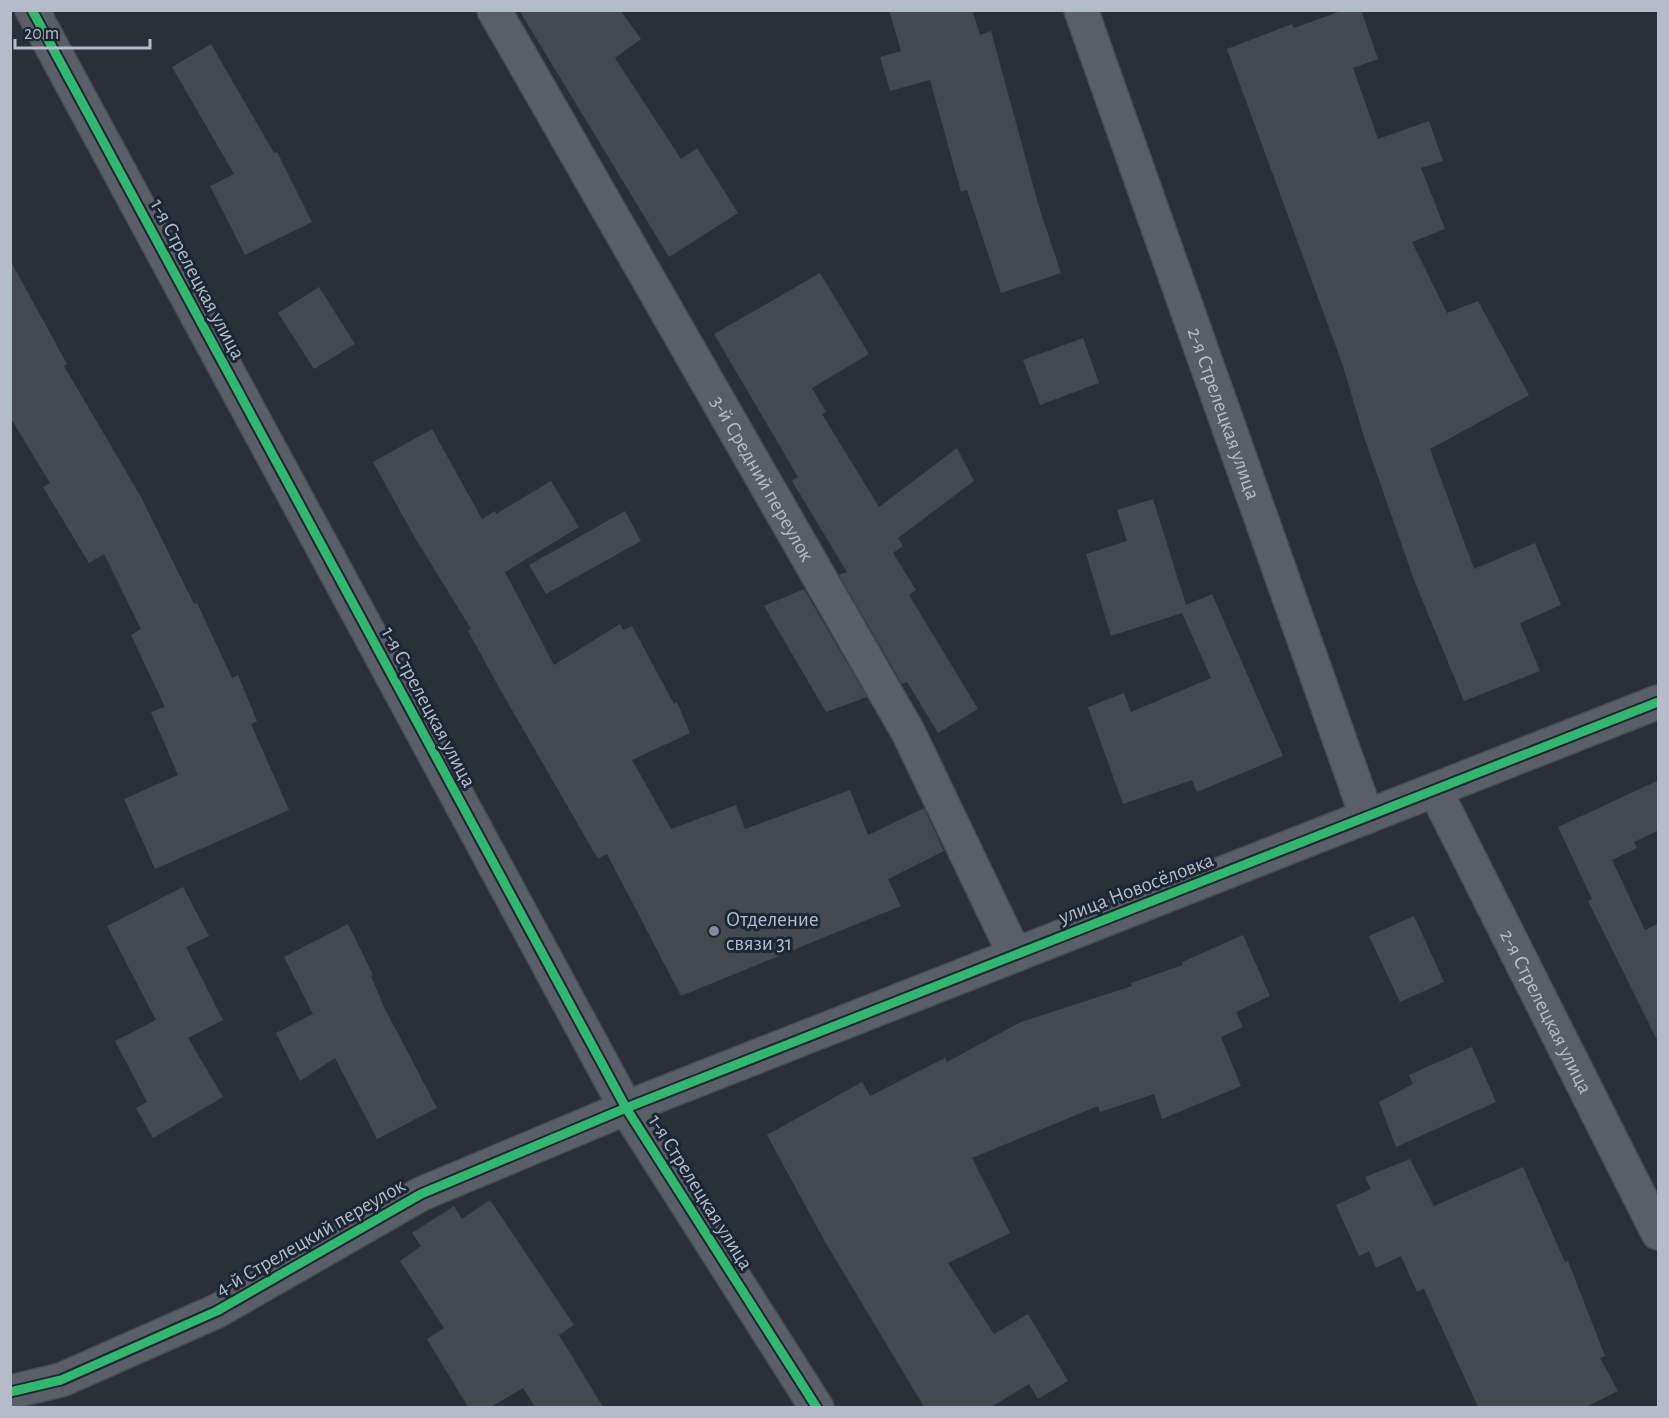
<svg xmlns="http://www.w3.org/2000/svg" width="1669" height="1418" font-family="'Alegreya Sans',sans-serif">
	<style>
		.building { fill: #444950 }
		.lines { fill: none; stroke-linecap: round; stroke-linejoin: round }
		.minor-casing { stroke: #484c53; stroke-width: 36 }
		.minor { stroke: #5a5e66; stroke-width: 33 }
		.cycleway-casing { stroke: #1d2633; stroke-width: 13 }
		.cycleway { stroke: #33b770; stroke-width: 9 }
		.poi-dot { fill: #848b96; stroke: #1d2633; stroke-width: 2 }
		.labels { text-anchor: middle; stroke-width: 6; stroke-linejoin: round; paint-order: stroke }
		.street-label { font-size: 21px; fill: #b4bcc9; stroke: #1d2633 }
		.poi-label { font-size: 21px; fill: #b4bcc9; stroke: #1d2633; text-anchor: start }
	</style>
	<rect width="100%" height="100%" fill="#2a3038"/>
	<g class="building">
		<polygon points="519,10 620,10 641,39 615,58 681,159 697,148 738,213 669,257"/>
		<polygon points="889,10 972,10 980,35 991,31 1039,207 1061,273 1001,293 967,190 961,192 930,80 890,91 880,57 901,51"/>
		<polygon points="1344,10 1361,10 1378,59 1353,68 1378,139 1429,121 1443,161 1421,168 1445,229 1412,242 1447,313 1478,301 1529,395 1430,449 1474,569 1535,543 1561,605 1520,623 1540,671 1464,701 1414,580 1364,437 1343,366 1227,49 1292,24 1294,28"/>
		<polygon points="211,44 274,153 277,152 312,222 245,255 210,186 234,174 172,67"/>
		<polygon points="10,260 67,364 64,366 141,497 194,604 197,603 232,678 238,675 257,721 251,724 289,810 155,869 124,799 178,775 151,712 165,707 131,635 141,629 104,554 89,563 43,487 50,483 10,417"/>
		<polygon points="820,273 869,354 812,388 826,412 822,414 879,507 957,448 974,481 898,538 903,546 893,553 916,590 909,595 978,709 938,733 907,682 902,684 839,575 847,572 792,481 798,477 714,334"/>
		<polygon points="319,287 355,344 314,369 278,313"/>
		<polygon points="1083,338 1099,383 1040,405 1023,360"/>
		<polygon points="432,429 482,519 495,511 496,514 551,481 579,527 505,572 554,665 620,624 623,630 632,626 674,704 677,702 690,733 632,760 671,829 736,805 745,829 850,790 868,835 924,808 944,851 888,879 901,906 681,996 607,854 598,859 501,691 468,631 471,629 414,536 373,462"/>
		<polygon points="1153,499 1186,605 1212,594 1283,756 1197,792 1192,780 1123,804 1088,707 1124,693 1131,712 1211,678 1182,613 1111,636 1086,554 1127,541 1117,510"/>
		<polygon points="625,511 641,541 546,594 529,565"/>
		<polygon points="804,589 867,697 826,712 764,606"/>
		<polygon points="1659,780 1659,830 1634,842 1637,848 1612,860 1645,930 1659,923 1659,1044 1588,901 1592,899 1558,827"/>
		<polygon points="183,887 209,936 186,947 223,1020 188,1038 223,1097 153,1138 136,1108 147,1102 115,1041 156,1020 107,926"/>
		<polygon points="1414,916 1444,982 1400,1002 1369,936"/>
		<polygon points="348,924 373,975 371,976 384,1007 437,1108 377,1139 335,1058 300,1081 276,1033 313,1014 284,957"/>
		<polygon points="1243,935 1270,996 1236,1012 1243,1027 1221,1037 1241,1086 1162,1119 1154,1094 1100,1112 1098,1106 972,1158 1010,1233 948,1263 994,1334 1028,1314 1068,1381 1038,1399 1029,1384 991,1407 924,1407 824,1240 767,1135 862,1082 870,1096 945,1058 947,1062 1021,1022 1132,986 1131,983 1183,965 1182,962"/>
		<polygon points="1472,1047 1496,1102 1396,1147 1379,1102 1413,1084 1409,1075"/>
		<polygon points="1410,1159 1434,1206 1523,1167 1565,1262 1568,1261 1605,1356 1600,1358 1618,1391 1586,1407 1478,1407 1424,1289 1417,1292 1401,1256 1376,1268 1369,1251 1359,1256 1336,1205 1371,1189 1365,1177"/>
		<polygon points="490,1200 574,1325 559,1335 603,1407 535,1407 523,1388 491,1407 468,1407 427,1339 444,1328 400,1261 421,1246 412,1233 454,1206 462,1219"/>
	</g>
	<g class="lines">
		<defs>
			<g id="minor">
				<polyline points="32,10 626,1108 817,1408"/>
				<path id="s1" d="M 494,10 L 908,732 L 1015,955"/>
				<path id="s2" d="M 1081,10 L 1367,817"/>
				<path id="s3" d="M 1435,790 L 1658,1233"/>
				<polyline points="10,1392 61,1380 217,1311 421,1194 626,1108 1658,702"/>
			</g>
		</defs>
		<use href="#minor" class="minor-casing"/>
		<use href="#minor" class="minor"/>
		<defs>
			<g id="cycleway">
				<polyline points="32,10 626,1108 817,1408"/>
				<polyline points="10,1392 61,1380 217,1311 421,1194 626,1108 1658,702"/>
			</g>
		</defs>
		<use href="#cycleway" class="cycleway-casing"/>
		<use href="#cycleway" class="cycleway"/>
	</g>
	<circle class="poi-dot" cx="714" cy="931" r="6"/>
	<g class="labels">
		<g class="street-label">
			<text transform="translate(198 279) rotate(62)" y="7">1-я Стрелецкая улица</text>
			<text dy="7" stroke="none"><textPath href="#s2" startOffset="428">2-я Стрелецкая улица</textPath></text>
			<text dy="7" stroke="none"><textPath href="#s1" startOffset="540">3-й Средний переулок</textPath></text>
			<text transform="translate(429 707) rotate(62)" y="7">1-я Стрелецкая улица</text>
			<text transform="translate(1136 888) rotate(-21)" y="7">улица Новосёловка</text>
			<text dy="7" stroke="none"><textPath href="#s3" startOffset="248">2-я Стрелецкая улица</textPath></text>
			<text transform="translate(701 1192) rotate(58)" y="7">1-я Стрелецкая улица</text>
			<text transform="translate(310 1237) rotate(-30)" y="7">4-й Стрелецкий переулок</text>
		</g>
		<g class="poi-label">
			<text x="726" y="926">Отделение<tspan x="726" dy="24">связи 31</tspan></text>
		</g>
	</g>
	<rect width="1669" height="1418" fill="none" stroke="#b4bcc9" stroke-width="24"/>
	<path d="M15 39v9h135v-9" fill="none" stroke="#b4bcc9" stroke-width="3"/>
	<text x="24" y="39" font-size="18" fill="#b4bcc9" stroke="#1d2633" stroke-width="4.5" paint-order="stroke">20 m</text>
</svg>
